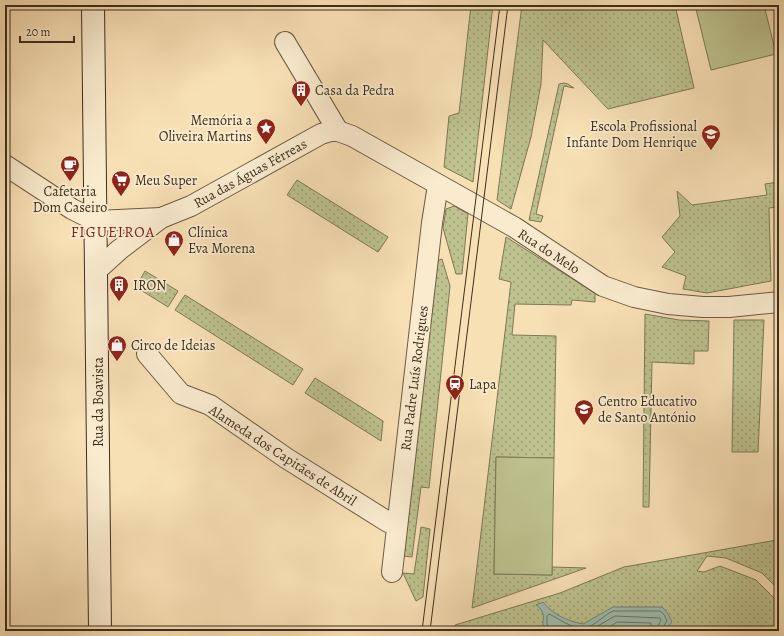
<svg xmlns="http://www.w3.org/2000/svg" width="784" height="636" font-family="Alegreya,serif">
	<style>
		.green { fill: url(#green-dots); stroke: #7d7856 }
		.pitch { fill: #bdc28e; stroke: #7d7856 }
		.water { fill: #9dbdb0; stroke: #778475 }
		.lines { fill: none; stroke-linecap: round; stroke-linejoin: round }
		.shore { stroke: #6d7666; stroke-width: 1 }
		.street-casing { stroke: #6c5a43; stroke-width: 22 }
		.secondary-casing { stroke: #3d2e1d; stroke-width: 24 }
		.street { stroke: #faebcf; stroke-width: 20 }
		.secondary { stroke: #faebcf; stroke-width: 22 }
		.tram { stroke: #3d2e1d; stroke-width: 1 }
		.labels { text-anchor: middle; stroke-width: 3.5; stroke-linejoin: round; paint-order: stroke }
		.poi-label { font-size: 14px; fill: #3d2e1d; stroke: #faebcf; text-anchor: start }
		.street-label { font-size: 14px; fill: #3d2e1d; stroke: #faebcf }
		.neighbourhood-label { font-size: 15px; letter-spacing: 1px; fill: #7a1f14; stroke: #faebcf }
	</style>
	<defs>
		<pattern id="green-dots" width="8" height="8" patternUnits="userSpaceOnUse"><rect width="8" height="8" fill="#bdc28e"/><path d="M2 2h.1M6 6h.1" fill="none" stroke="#9b9e73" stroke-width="1.8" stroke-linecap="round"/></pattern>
	</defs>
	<rect width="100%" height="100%" fill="#f8e0b5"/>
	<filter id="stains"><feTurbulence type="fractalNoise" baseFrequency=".005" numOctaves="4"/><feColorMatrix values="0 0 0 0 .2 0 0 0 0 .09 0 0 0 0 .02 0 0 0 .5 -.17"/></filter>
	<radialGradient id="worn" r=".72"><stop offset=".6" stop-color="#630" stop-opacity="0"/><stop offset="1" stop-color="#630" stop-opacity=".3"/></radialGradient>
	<g class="green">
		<polygon points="471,5 493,5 473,182 444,167 449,116 459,113"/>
		<polygon points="522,5 675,5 694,88 608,109 543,40 541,84 531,137 511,209 497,200"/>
		<polygon points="564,83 568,84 574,88 564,86 536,214 543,216 541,222 529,220 559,84"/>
		<polygon points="297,180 388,237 378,252 287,195"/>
		<polygon points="779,182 779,207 769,208 771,281 707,293 683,289 686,276 662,267 675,252 662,237 680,216 677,191 692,205 767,195 765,184"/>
		<polygon points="454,206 468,214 462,274 456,274 443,228 446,209"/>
		<polygon points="506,237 595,293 595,302 572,300 571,305 515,304 512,335 556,336 554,458 496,457 494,574 552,575 552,567 586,568 472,608 511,282 499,279"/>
		<polygon points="442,259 450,286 429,488 421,487 412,557 404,556 436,261"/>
		<polygon points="145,271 178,291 168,307 136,287"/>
		<polygon points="185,295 303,369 293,385 175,310"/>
		<polygon points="645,314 679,320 709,321 708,351 694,351 694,364 652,362 649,507 643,507"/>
		<polygon points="734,320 764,320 758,452 732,452"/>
		<polygon points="315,378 383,421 381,441 305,393"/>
		<polygon points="421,527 430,529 423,597 416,601 403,573 414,574"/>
		<polygon points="779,537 779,590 762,573 726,558 707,556 697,571 704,572 720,566 756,580 779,603 779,631 465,631 463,626 455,627 455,625 560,593 624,567 777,540"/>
	</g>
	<g class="pitch">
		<polygon points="695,5 764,5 776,54 711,70"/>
		<polygon points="496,457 554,458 552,575 494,574"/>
	</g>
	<path class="water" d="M 543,602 C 553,615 568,621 583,624 L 613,607 L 662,607 L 667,612 L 672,622 L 664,631 L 550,631 C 538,626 545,623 543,614 C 542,610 539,607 536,605 Z"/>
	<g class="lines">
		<g class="shore">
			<path d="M 550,631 L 547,624 L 547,616 L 549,614 C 560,619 570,628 583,628 C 595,627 603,615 613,611 C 616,611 657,611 660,611 C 664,613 666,618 667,621 L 662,628 L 662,631"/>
			<polyline points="589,631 615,616 660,618 661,620 658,626 657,631"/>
			<polyline points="603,631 617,622 651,623 651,631"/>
		</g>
		<defs>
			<g id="street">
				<polyline points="285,42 338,131"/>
				<polyline points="5,165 72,209 96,221 161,218"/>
				<polyline points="97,270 119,250 161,218 191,206 321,134 331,131 338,131 352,136 514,227 603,286 634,297 668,304 703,307 729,307 779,302"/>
				<polyline points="147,354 181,394 210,405 286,458 388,522"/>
				<polyline points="392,572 432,223 438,185"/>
			</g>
			<polyline id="secondary" points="93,5 100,631"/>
		</defs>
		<use href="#street" class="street-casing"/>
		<use href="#secondary" class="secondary-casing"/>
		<use href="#street" class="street"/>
		<use href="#secondary" class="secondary"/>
		<g class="tram">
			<polyline points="422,631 500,5"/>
			<polyline points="430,631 508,5"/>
		</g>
	</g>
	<defs>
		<symbol id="building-pin" viewBox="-11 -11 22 30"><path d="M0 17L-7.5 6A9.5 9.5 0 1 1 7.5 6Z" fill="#8f2418" stroke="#faebcf"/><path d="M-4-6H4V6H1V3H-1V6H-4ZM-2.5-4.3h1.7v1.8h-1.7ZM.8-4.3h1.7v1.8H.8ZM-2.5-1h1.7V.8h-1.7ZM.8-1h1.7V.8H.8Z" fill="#fff"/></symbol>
		<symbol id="sight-pin" viewBox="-11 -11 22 30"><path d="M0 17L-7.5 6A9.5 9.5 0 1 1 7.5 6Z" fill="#8f2418" stroke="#faebcf"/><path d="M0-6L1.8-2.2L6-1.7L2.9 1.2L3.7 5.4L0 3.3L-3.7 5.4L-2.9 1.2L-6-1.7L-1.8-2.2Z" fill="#fff"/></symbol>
		<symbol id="school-pin" viewBox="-11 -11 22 30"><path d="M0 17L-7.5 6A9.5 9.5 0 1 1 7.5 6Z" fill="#8f2418" stroke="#faebcf"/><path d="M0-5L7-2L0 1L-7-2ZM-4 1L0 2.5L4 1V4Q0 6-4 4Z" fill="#fff"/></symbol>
		<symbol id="cafe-pin" viewBox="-11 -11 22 30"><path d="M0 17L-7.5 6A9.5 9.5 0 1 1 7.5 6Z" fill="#8f2418" stroke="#faebcf"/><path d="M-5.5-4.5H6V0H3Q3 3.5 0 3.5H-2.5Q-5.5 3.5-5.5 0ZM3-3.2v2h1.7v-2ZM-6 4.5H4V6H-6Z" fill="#fff"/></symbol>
		<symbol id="supermarket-pin" viewBox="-11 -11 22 30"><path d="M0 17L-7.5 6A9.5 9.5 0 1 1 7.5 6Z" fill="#8f2418" stroke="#faebcf"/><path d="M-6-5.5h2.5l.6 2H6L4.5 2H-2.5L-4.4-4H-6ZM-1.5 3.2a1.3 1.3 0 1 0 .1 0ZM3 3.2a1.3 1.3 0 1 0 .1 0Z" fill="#fff"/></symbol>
		<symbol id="shop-pin" viewBox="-11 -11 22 30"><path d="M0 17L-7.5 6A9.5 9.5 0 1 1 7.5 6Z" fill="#8f2418" stroke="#faebcf"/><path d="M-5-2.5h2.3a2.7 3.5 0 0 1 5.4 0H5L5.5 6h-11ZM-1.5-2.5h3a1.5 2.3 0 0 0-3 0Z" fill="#fff"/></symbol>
		<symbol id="station-pin" viewBox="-11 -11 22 30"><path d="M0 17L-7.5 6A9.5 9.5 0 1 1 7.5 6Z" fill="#8f2418" stroke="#faebcf"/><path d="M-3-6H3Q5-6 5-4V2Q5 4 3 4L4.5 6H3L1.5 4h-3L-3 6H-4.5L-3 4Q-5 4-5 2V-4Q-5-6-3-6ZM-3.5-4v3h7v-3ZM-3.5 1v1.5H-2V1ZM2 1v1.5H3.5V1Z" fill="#fff"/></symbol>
	</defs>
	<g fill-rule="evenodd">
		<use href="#building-pin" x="290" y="79" width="22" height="30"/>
		<use href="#sight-pin" x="255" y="117" width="22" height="30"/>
		<use href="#school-pin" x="700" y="123" width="22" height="30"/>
		<use href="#cafe-pin" x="59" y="154" width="22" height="30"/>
		<use href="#supermarket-pin" x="110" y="169" width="22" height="30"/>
		<use href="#shop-pin" x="163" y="229" width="22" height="30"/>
		<use href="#building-pin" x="108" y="274" width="22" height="30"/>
		<use href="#shop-pin" x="106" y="334" width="22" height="30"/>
		<use href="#station-pin" x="444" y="373" width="22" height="30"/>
		<use href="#school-pin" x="573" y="398" width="22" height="30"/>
	</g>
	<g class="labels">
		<g class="poi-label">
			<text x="315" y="95">Casa da Pedra</text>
			<text x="252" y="125" text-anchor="end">Memória a<tspan x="252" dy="16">Oliveira Martins</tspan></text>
			<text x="697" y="131" text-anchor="end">Escola Profissional<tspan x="697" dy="16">Infante Dom Henrique</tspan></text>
			<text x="135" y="185">Meu Super</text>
			<text x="70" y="196" text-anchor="middle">Cafetaria<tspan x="70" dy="16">Dom Caseiro</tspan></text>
			<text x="188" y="237">Clínica<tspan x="188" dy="16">Eva Morena</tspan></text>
			<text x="133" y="290">IRON</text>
			<text x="131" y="350">Circo de Ideias</text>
			<text x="469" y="389">Lapa</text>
			<text x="598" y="406">Centro Educativo<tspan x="598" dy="16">de Santo António</tspan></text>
		</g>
		<g class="street-label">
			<text transform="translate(250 173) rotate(-29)" y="5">Rua das Águas Férreas</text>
			<text transform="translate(549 251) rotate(33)" y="5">Rua do Melo</text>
			<text transform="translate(414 378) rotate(-83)" y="5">Rua Padre Luís Rodrigues</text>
			<text transform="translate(98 402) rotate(-90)" y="5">Rua da Boavista</text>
			<text transform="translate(283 455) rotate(33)" y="5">Alameda dos Capitães de Abril</text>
		</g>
		<g class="neighbourhood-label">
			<text x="113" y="237">FIGUEIROA</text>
		</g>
	</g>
	<rect width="784" height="636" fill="none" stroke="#f8e0b5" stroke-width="20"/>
	<rect x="6" y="6" width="772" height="624" fill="none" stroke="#3d2e1d" stroke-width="2"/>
	<rect x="10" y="10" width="764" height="616" fill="none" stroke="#3d2e1d"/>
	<path d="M20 36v6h54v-6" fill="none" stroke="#3d2e1d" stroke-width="2"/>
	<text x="26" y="36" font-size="12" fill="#3d2e1d" stroke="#faebcf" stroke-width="3" paint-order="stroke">20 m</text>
	<rect width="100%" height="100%" filter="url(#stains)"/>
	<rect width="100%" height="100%" fill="url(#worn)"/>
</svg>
